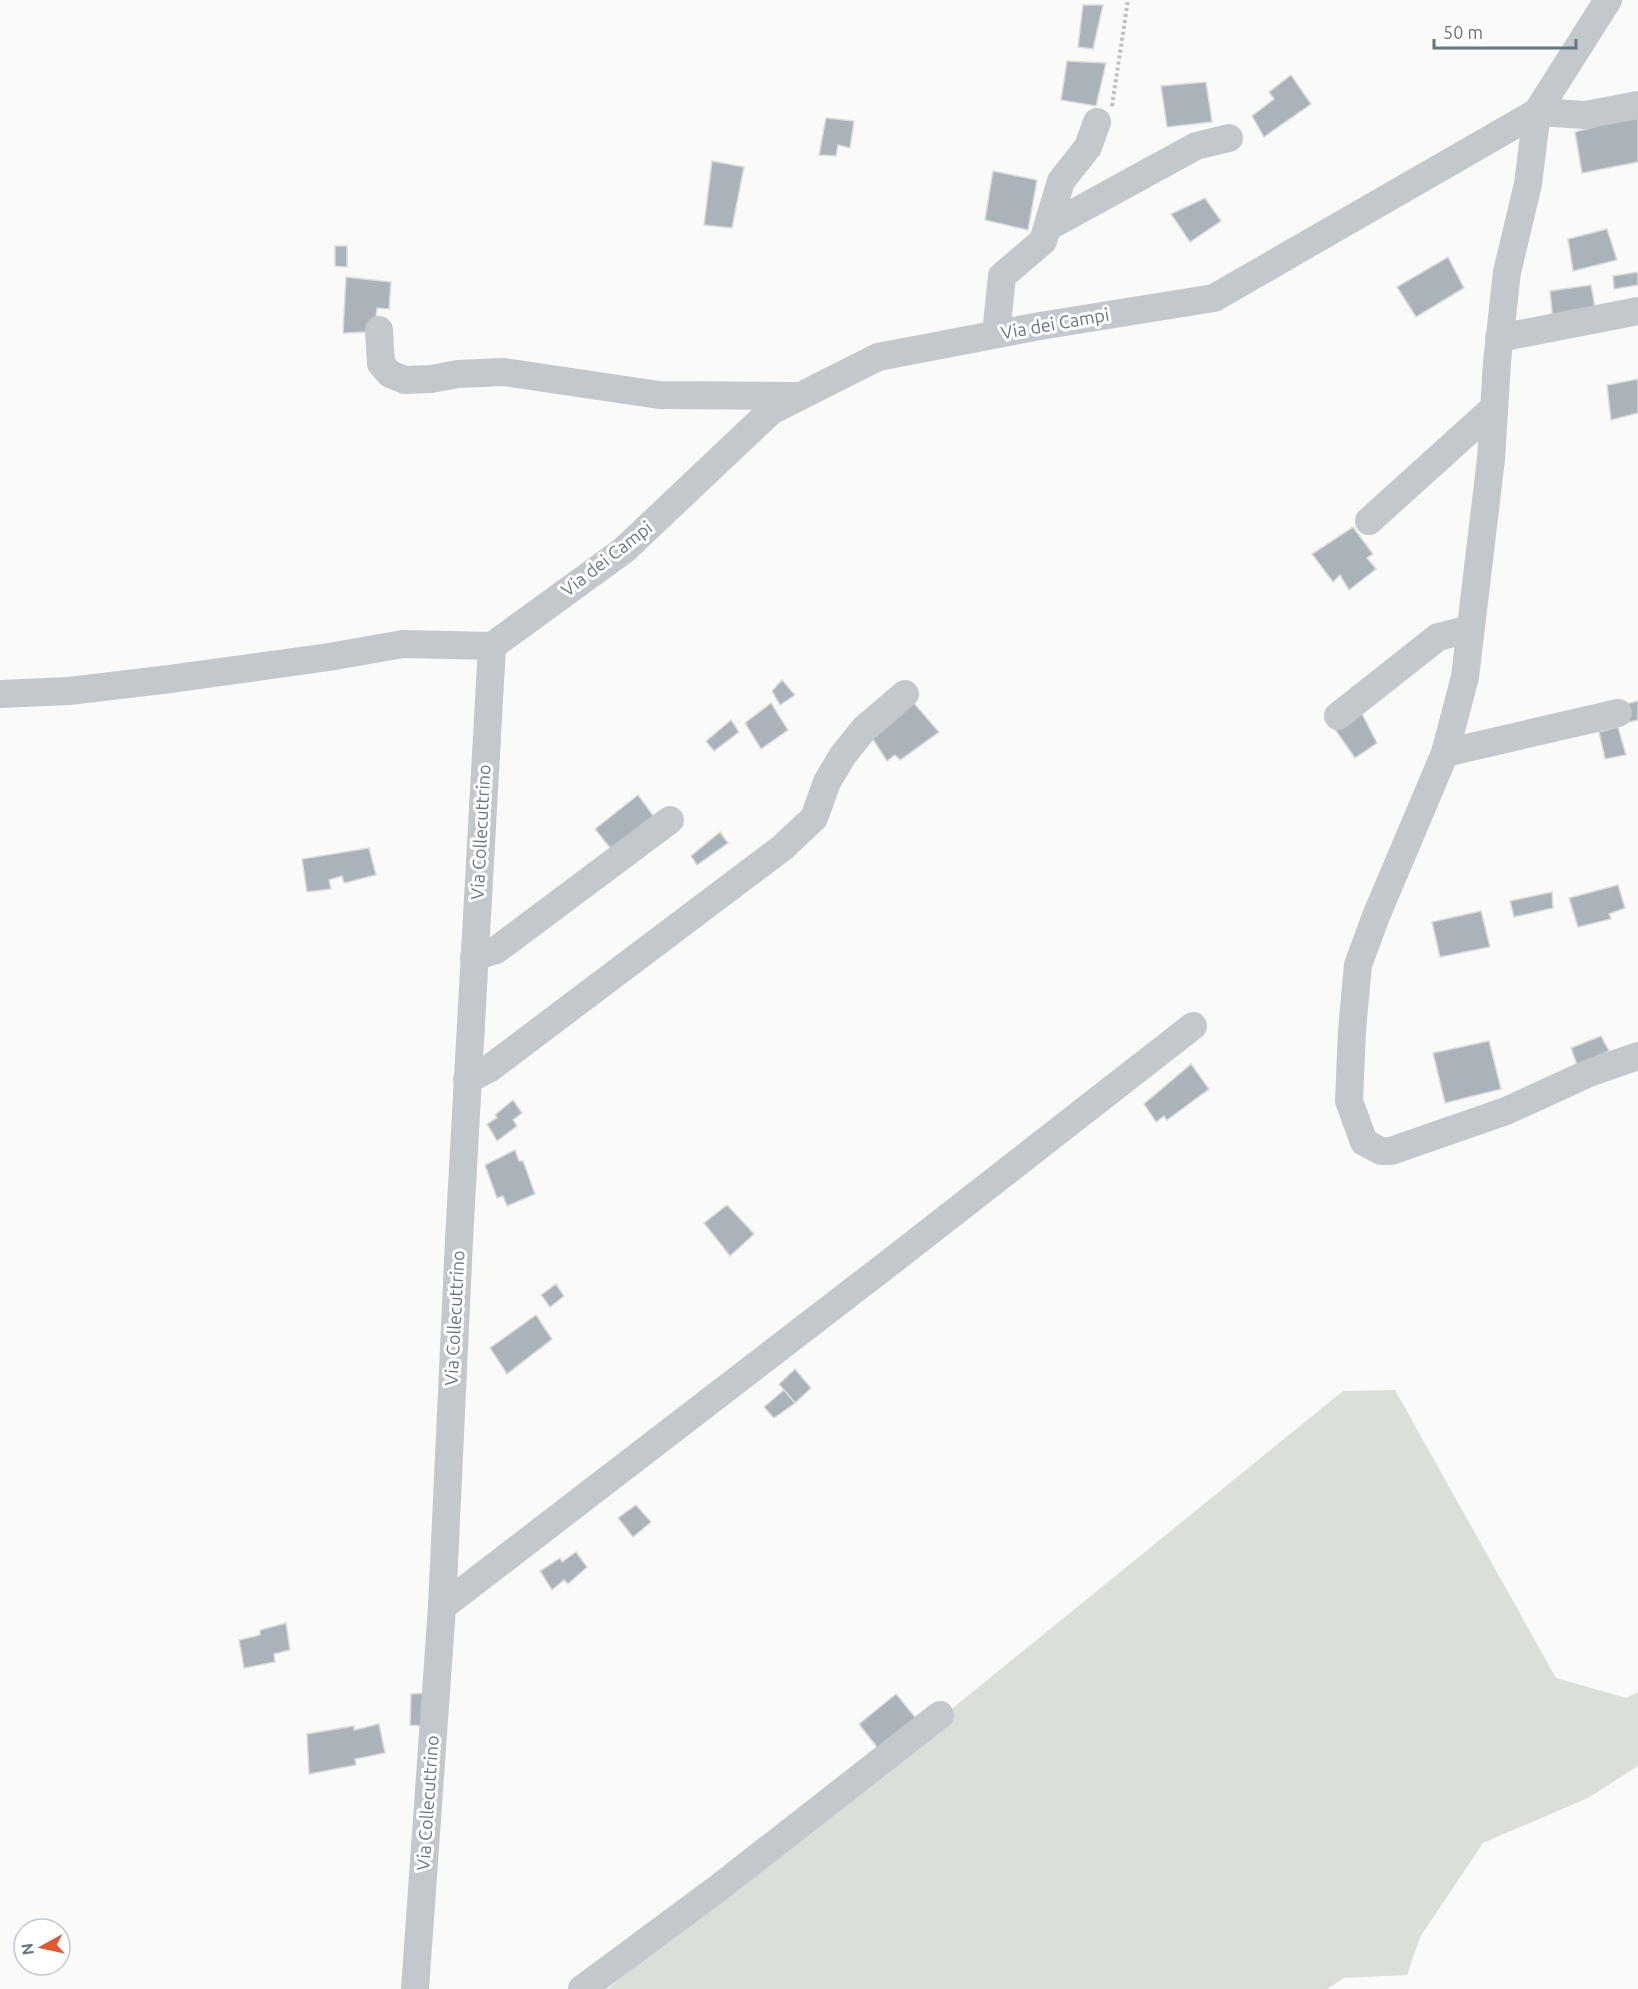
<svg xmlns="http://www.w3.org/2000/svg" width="1638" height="1989" font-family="Ubuntu,sans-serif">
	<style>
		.green { fill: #dadfd7 }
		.building { fill: #aab3b9; stroke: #dcdcda; stroke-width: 1.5 }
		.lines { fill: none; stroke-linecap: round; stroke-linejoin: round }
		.path { stroke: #bbbfc2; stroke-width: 4; stroke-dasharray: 3 3; stroke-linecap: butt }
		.minor { stroke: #c3c8cc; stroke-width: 28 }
		.labels { text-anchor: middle; stroke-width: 6; stroke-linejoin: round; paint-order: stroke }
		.street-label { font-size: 18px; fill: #657683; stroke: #fff }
	</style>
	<rect width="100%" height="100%" fill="#fafaf8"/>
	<polygon class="green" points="1395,1390 1556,1678 1626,1698 1638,1692 1638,1766 1588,1798 1483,1843 1420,1937 1407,1975 1344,1978 1327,1989 607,1989 1343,1391"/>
	<g class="building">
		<polygon points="1083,5 1103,5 1093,49 1078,47"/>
		<polygon points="1067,61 1106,63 1096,106 1061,100"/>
		<polygon points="1291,75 1311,104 1264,137 1252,116 1274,99 1269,92"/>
		<polygon points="1206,82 1212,122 1167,127 1161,86"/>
		<polygon points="1638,115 1638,162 1582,173 1575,132"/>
		<polygon points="826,118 854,121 850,148 838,145 836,156 819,155"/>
		<polygon points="712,161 744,167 732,228 704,225"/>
		<polygon points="993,171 1037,180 1028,230 985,220"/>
		<polygon points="1205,198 1221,221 1190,242 1171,214"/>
		<polygon points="1607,229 1617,260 1573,271 1568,239"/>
		<polygon points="335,246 347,246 347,267 335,266"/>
		<polygon points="1448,257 1464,288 1416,317 1397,287"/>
		<polygon points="1638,272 1638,285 1614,289 1613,276"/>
		<polygon points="346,277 391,282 389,309 377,308 376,319 370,332 343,333"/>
		<polygon points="1591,285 1596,313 1553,321 1550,291"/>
		<polygon points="1638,379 1638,413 1611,420 1607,385"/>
		<polygon points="1353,527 1373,554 1367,558 1376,569 1349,590 1340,575 1333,582 1312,554"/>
		<polygon points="782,680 795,695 780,705 772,691"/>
		<polygon points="912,701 939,732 900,760 895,755 887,761 870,735"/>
		<polygon points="1638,701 1638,720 1629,722 1626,704"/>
		<polygon points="771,703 788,730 761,749 745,723"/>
		<polygon points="1361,712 1377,743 1355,758 1334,728"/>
		<polygon points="731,720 739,732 714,751 706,741"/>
		<polygon points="1618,727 1626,755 1605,759 1599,732"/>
		<polygon points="638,795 657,821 615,854 595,829"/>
		<polygon points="720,832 728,843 697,865 691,856"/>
		<polygon points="369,848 376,875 344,883 342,876 329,880 331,889 307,892 302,859"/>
		<polygon points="1618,885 1625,908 1609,914 1611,919 1578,927 1569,898"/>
		<polygon points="1552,892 1553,908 1514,917 1510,901"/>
		<polygon points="1481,911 1490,947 1440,957 1432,922"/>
		<polygon points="1601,1036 1609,1051 1577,1065 1571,1048"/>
		<polygon points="1489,1041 1501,1089 1445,1103 1433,1053"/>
		<polygon points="1191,1064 1209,1089 1167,1120 1164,1116 1156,1122 1144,1104"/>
		<polygon points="513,1100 522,1113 513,1120 517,1126 497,1141 487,1124 497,1118 495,1115"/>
		<polygon points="515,1150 519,1161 523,1161 535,1194 507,1206 503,1196 497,1198 485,1165"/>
		<polygon points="727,1205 754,1234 730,1256 704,1223"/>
		<polygon points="556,1284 564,1296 550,1307 541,1295"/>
		<polygon points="536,1315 552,1339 507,1374 490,1348"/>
		<polygon points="795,1369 811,1388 795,1403 779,1384"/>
		<polygon points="784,1390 795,1403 774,1418 764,1407"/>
		<polygon points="636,1505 651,1522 633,1537 618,1518"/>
		<polygon points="576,1552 587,1567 568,1584 564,1580 552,1590 540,1571 560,1558 562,1562"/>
		<polygon points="286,1623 290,1650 274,1654 275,1662 244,1668 239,1640 260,1635 260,1630"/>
		<polygon points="425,1693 423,1726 410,1725 411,1694"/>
		<polygon points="896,1694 920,1723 880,1751 859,1724"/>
		<polygon points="379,1724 385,1753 355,1759 356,1765 309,1774 307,1734 354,1726 354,1730"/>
	</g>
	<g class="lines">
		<polyline class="path" points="1112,106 1128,0"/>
		<g class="minor">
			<polyline points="1638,105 1585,115 1537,112 1528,184 1507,272 1497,362 1491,459 1465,677 1445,753 1376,916 1358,965 1352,1030 1349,1101 1364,1142 1381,1151 1391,1151 1506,1111 1589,1073 1638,1056"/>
			<polyline points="1048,227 1196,146 1229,138"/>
			<polyline points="379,330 381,364 390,374 405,380 431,379 458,374 504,372 659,395 795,396"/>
			<polyline points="996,334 1002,276 1043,241 1061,181 1088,147 1097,122"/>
			<polyline points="1499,338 1638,311"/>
			<polyline points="1369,521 1494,408"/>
			<polyline points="492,646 624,550 771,411 878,357 1040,326 1214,298 1537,112 1608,0"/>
			<polyline points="0,694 69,691 170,679 329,657 403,644 492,646"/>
			<polyline points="1338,716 1438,637 1470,629"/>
			<polyline points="1445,753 1618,713"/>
			<polyline points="474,957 496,950 511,939 670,820"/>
			<polyline points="467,1080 490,1068 782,848 814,818 827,782 843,755 864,729 905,694"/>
			<polyline points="442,1607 884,1267 1193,1026"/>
			<polyline points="415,1989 442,1607 459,1240 492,646"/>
			<polyline points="582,1989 717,1889 940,1715"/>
		</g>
	</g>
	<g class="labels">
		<g class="street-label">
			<text transform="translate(1055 324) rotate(-10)" y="6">Via dei Campi</text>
			<text transform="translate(607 559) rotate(-38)" y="6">Via dei Campi</text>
			<text transform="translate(481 832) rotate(-87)" y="6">Via Collecuttrino</text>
			<text transform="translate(455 1318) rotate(-87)" y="6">Via Collecuttrino</text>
			<text transform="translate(428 1803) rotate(-86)" y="6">Via Collecuttrino</text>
		</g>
	</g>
	<g transform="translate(42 1947) rotate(262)"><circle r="28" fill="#ffffff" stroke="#c1c8cd" stroke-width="1.5"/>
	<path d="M0-4.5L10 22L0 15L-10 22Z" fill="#e4572e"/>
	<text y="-9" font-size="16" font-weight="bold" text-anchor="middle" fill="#657683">N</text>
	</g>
	<path d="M1434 39v9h142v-9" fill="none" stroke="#657683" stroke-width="3"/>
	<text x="1443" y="39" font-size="18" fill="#657683" stroke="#ffffff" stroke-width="4.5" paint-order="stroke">50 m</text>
</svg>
